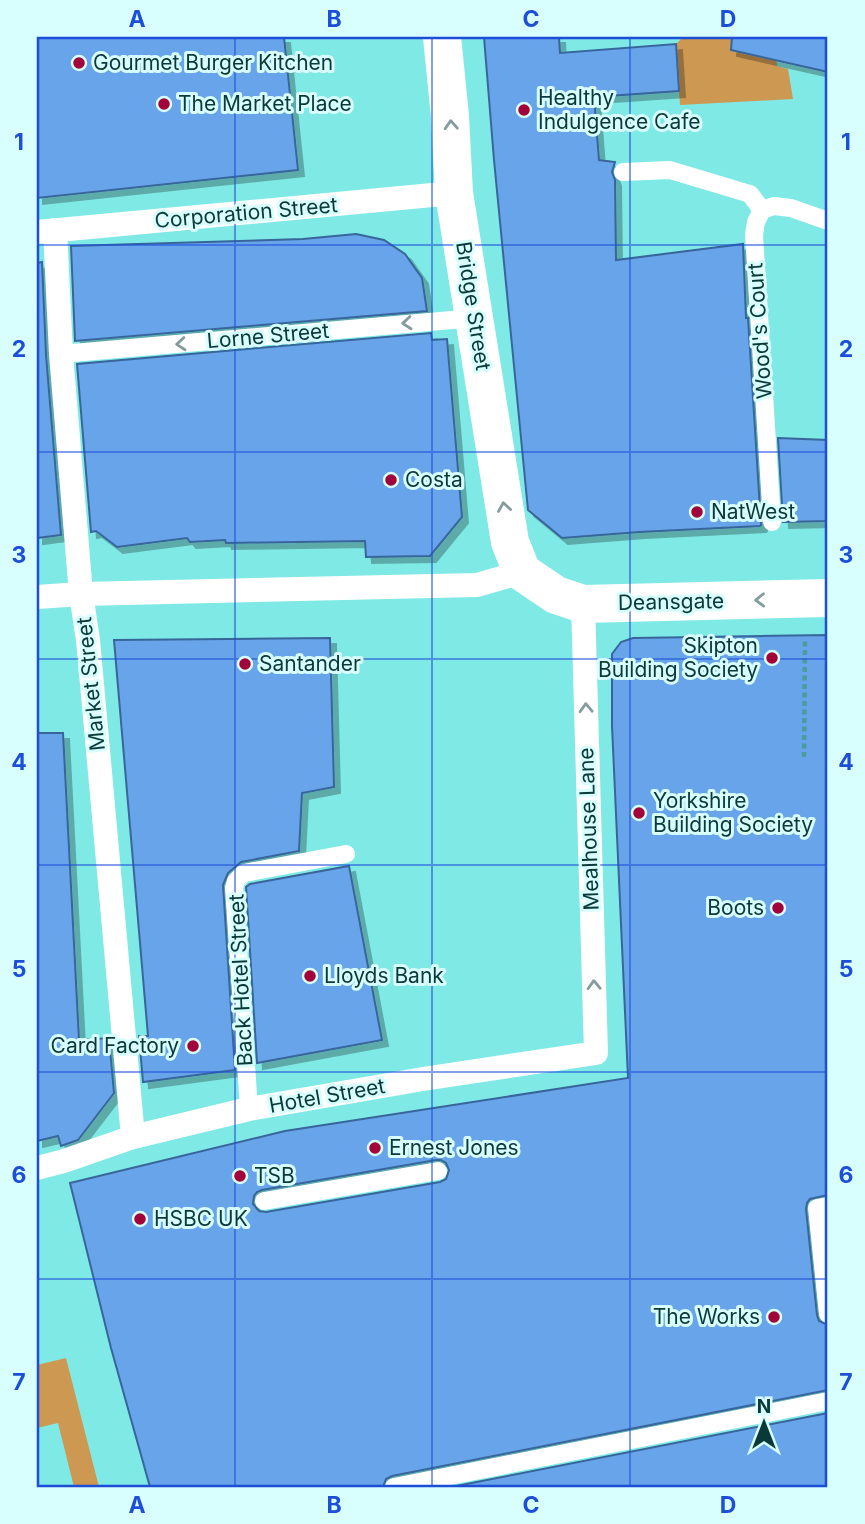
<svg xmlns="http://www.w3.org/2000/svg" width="865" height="1524" font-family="Inter,sans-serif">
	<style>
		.green { fill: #cd9851 }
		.building { fill: #68a4e9; stroke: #37669b; stroke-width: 2; fill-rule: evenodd; filter: url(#shadow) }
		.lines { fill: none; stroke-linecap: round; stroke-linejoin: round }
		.path { stroke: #4b9c9a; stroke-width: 4.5; stroke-dasharray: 5 3.5; stroke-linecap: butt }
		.service { stroke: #fff; stroke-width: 18 }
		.pedestrian { stroke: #fff; stroke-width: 24 }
		.tertiary { stroke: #fff; stroke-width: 38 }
		.oneway { stroke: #849c9c }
		.grid { fill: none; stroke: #1d4ed8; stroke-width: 2; stroke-opacity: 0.55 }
		.poi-dot { fill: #a20339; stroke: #d8fefd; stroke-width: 2.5 }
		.labels { text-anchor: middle; stroke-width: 6; stroke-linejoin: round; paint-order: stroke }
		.poi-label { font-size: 21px; fill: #093a39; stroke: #d8fefd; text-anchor: start }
		.street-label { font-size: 21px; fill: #093a39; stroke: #d8fefd }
		.neatline { fill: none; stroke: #1d4ed8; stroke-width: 2.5 }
		.grid-label { font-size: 23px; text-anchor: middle; font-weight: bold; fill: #1d4ed8 }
	</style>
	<defs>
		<filter id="shadow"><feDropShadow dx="6" dy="6" stdDeviation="0" flood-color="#0004"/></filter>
	</defs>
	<rect width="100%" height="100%" fill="#7fe9e6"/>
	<g class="green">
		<polygon points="731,37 775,37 777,66 788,69 793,99 680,105 676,44 681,39"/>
		<polygon points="66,1358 99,1487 74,1487 58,1423 37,1428 37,1365"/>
	</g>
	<g class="building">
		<polygon points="37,37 284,37 298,170 37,198"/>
		<polygon points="484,37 559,37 560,53 676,44 679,91 594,97 599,160 615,162 612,172 615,180 616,260 743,244 746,318 748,318 761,525 760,526 639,532 562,538 528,510 494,160"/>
		<polygon points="732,37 828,37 828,72 731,50"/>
		<polygon points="356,234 384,240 405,254 422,278 427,311 75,341 71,246 303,239"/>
		<polygon points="42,262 46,355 61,535 37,538 37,263"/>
		<polygon points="431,333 432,340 447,339 462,517 430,556 366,557 365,541 226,543 225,540 190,542 187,538 117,547 96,531 91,532 77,364"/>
		<polygon points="778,438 828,440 828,521 783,522"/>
		<path d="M 828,635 L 828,1195 L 810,1199 L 807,1203 L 806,1209 L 817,1315 L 819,1321 L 828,1325 L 828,1390 L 392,1476 L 386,1479 L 383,1487 L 150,1487 L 111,1348 L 70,1183 L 285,1131 L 628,1078 L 612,726 L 612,654 L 621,642 L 633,638 ZM 436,1160 L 441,1160 L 446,1163 L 449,1170 L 446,1179 L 440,1182 L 266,1212 L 259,1211 L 253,1204 L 254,1196 L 257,1192 L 262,1190 Z"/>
		<polygon points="330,638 334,787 302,793 299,851 241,862 228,873 223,885 235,1070 143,1082 139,1036 148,1036 114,640"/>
		<polygon points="37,733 63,733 79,1040 109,1038 114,1093 78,1140 61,1146 58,1136 37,1141"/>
		<polygon points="349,866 382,1040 257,1063 246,887 250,884"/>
		<polygon points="828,1413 828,1487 451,1487"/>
	</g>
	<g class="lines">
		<polyline class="path" points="804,757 805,638"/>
		<g class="service">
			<polyline points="623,172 670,170 750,194 762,210"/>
			<polyline points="61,354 475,318"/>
			<polyline points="772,522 754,235 756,222 762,210 774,206 791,208 828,221"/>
			<polyline points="249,1109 234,888 236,881 244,873 346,854"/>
			<polyline points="264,1201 438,1171"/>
			<polyline points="828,1206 817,1208 828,1314"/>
			<polyline points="394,1487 828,1401"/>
		</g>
		<g class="pedestrian">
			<polyline points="55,230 61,354 81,594 88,640 133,1137"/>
			<polyline points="37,232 454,193"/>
			<polyline points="37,597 81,594 477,585 522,572"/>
			<polyline points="37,1168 64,1161 133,1137 249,1109 423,1079 596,1053 583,604"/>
		</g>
		<polyline class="tertiary" points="442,37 450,116 454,193 510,542 522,572 556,595 583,604 828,598"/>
	</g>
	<defs><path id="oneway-chevron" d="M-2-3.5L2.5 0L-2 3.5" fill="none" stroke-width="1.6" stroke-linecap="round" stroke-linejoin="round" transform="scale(1.75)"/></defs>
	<g class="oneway">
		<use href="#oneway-chevron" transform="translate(451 125) rotate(-93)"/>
		<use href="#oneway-chevron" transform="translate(407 323) rotate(175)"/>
		<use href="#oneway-chevron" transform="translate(181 344) rotate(175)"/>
		<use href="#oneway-chevron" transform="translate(504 507) rotate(-99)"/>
		<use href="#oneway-chevron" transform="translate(760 600) rotate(179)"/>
		<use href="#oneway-chevron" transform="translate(586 708) rotate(-92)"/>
		<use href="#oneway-chevron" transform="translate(594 985) rotate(-92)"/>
	</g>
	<path class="grid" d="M 235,37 L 235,1487M 432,37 L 432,1487M 630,37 L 630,1487M 37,245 L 828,245M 37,452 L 828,452M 37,659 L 828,659M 37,865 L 828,865M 37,1072 L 828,1072M 37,1279 L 828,1279"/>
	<g class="poi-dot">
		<circle cx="79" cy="63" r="7"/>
		<circle cx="164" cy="104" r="7"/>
		<circle cx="524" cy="110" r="7"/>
		<circle cx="391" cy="480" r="7"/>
		<circle cx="697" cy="512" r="7"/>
		<circle cx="772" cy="658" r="7"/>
		<circle cx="245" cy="664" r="7"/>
		<circle cx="639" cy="813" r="7"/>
		<circle cx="778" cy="908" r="7"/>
		<circle cx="310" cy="976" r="7"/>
		<circle cx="193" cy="1046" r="7"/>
		<circle cx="375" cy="1148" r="7"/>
		<circle cx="240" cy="1176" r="7"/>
		<circle cx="140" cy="1219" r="7"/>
		<circle cx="774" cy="1317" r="7"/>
	</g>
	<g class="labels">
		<g class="poi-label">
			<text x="93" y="70">Gourmet Burger Kitchen</text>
			<text x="538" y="105">Healthy<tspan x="538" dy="24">Indulgence Cafe</tspan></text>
			<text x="178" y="111">The Market Place</text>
			<text x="405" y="487">Costa</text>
			<text x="711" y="519">NatWest</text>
			<text x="758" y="653" text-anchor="end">Skipton<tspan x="758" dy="24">Building Society</tspan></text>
			<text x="259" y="671">Santander</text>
			<text x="653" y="808">Yorkshire<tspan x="653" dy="24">Building Society</tspan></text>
			<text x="764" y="915" text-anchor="end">Boots</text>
			<text x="324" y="983">Lloyds Bank</text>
			<text x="179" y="1053" text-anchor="end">Card Factory</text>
			<text x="389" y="1155">Ernest Jones</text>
			<text x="254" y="1183">TSB</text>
			<text x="154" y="1226">HSBC UK</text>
			<text x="760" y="1324" text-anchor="end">The Works</text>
		</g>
		<g class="street-label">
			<text transform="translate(246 213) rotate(-5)" y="7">Corporation Street</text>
			<text transform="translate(473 306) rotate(81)" y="7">Bridge Street</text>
			<text transform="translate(760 331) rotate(-94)" y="7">Wood's Court</text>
			<text transform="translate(268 336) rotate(-5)" y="7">Lorne Street</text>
			<text transform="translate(671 602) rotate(-1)" y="7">Deansgate</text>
			<text transform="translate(91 684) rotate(-96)" y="7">Market Street</text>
			<text transform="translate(589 829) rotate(-92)" y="7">Mealhouse Lane</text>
			<text transform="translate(241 980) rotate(-93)" y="7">Back Hotel Street</text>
			<text transform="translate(327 1096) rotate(-10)" y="7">Hotel Street</text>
		</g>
	</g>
	<rect width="865" height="1524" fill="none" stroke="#d8fefd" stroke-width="77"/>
	<g transform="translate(764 1423)" stroke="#d8fefd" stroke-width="5" paint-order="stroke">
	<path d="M0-5L12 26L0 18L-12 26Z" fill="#093a39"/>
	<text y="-10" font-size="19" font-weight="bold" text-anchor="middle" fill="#093a39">N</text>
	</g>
	<rect x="38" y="38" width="788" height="1448" class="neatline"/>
	<g class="grid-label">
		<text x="137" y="27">A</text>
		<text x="334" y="27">B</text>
		<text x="531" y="27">C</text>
		<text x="728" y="27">D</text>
		<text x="19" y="150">1</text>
		<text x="846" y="150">1</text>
		<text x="19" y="357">2</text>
		<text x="846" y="357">2</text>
		<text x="19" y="563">3</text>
		<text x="846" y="563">3</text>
		<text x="19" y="770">4</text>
		<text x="846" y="770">4</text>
		<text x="19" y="977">5</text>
		<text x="846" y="977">5</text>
		<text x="19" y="1183">6</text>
		<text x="846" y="1183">6</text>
		<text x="19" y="1390">7</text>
		<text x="846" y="1390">7</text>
		<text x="137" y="1513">A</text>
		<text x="334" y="1513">B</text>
		<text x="531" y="1513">C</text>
		<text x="728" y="1513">D</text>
	</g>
</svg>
